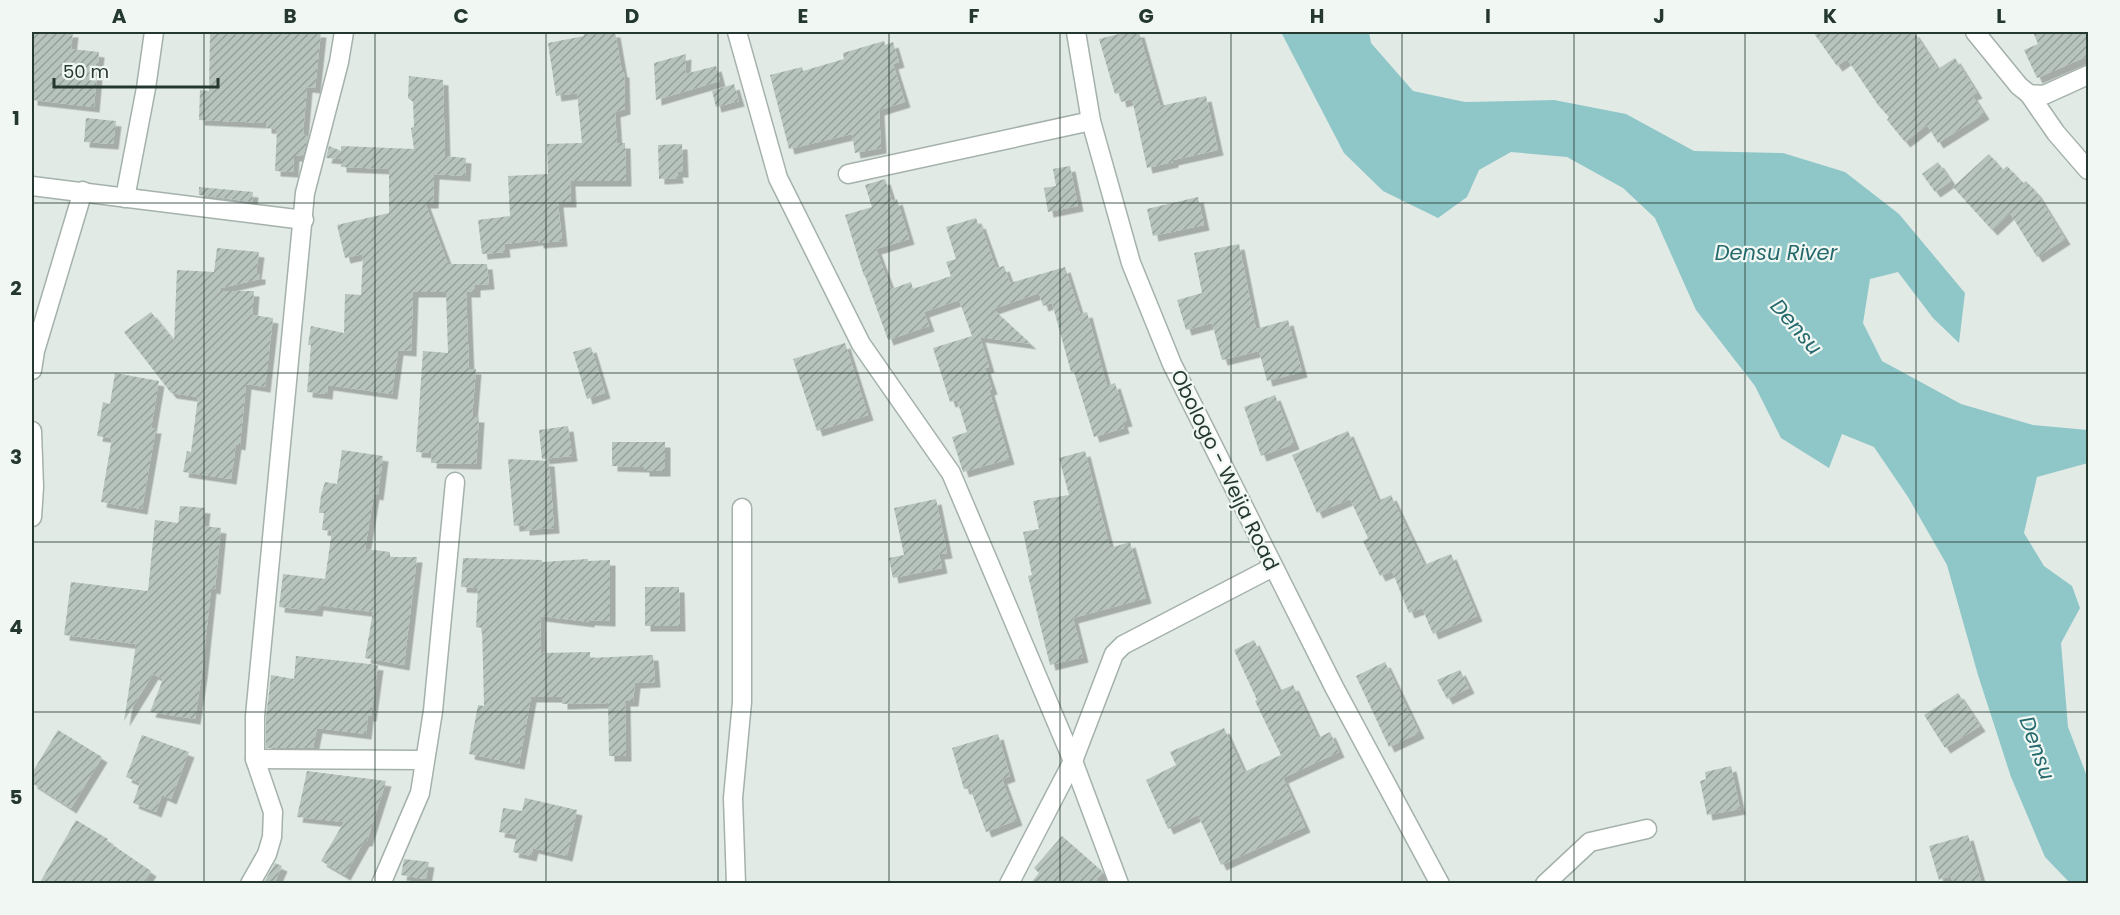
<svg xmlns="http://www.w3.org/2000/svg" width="2120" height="915" font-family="Poppins,sans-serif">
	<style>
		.water { fill: #8fc6c8 }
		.building { fill: url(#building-hatch); filter: url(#shadow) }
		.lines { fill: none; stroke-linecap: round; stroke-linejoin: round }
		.minor-casing { stroke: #a5b1ab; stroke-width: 21 }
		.minor { stroke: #fff; stroke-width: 18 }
		.grid { fill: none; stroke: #243830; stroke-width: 1.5; stroke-opacity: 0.55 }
		.labels { text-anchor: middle; stroke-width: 4.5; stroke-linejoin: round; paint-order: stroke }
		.street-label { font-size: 20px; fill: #243830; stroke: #f1f7f3 }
		.water-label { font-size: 21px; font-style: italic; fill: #25696d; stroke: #f1f7f3 }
		.neatline { fill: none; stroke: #243830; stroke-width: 2 }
		.grid-label { font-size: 20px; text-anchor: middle; font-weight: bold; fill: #243830 }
	</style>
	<defs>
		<pattern id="building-hatch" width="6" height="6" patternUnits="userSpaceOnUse" patternTransform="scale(1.5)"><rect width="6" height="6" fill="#b7c4bd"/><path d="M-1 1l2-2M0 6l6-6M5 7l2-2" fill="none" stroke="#95a09a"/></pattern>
		<filter id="shadow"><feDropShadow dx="5.5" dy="5.5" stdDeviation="0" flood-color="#0004"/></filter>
	</defs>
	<rect width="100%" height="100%" fill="#e1eae5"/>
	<polygon class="water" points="1281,32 1369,32 1371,43 1413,91 1465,102 1554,100 1626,114 1694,151 1783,153 1845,172 1899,214 1965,293 1959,343 1933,318 1898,272 1870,279 1863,323 1882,361 1961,404 2033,425 2088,430 2088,463 2037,477 2024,533 2044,566 2072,586 2080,608 2061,643 2068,727 2088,779 2088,883 2070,883 2045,857 2011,777 1978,675 1947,565 1908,497 1874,447 1842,434 1829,468 1781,438 1755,386 1696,310 1655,218 1623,188 1567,157 1511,152 1479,170 1467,197 1438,218 1383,191 1344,153"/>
	<g class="building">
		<polygon points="33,32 73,32 71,49 99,52 94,107 32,100"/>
		<polygon points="210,32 321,32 315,88 307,87 303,134 308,137 303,156 294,156 293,172 275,171 277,129 266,128 266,123 199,120 200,90 209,91"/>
		<polygon points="583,32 615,32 622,72 624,72 625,109 615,112 617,143 625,143 626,181 570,181 571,202 558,202 562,241 538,243 538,240 504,244 505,252 482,254 478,220 510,216 508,176 548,174 547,144 582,143 577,93 556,96 548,43 584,36"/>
		<polygon points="1127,32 1139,32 1160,106 1206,96 1218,150 1173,160 1173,162 1147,168 1132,99 1121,102 1119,93 1115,94 1099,39"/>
		<polygon points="1813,32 1914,32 1938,69 1955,58 1977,93 1972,95 1984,114 1938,143 1927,125 1905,142 1887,120 1889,117 1878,105 1847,59 1837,66"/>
		<polygon points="2033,32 2088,32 2088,56 2037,78 2024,50 2038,44"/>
		<polygon points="884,41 885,45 893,42 899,62 893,64 905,102 879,110 881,148 855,153 852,134 789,149 770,75 802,67 803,71 844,59 843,53"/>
		<polygon points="686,54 685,74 716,66 720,81 656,100 654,63"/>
		<polygon points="409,76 443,80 445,156 466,158 465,176 434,174 433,203 425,203 448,264 487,264 489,284 475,285 475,292 466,292 469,369 476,369 472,417 479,417 476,464 431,463 432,453 416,452 423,351 448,353 446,292 413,292 411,351 398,350 392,394 328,385 327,394 307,392 311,345 308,345 311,326 344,333 345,294 361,295 363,254 345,258 337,225 389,213 389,169 341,167 341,159 326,158 329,146 341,151 341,146 414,149 411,128 414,127 413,102 408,98"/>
		<polygon points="734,84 739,101 716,107 712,91"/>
		<polygon points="86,118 116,121 113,144 84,142"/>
		<polygon points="682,144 683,172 677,172 678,178 659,179 658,145"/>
		<polygon points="1989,154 2003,170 2007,166 2023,183 2026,181 2036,192 2065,239 2037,257 2010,213 1992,230 1953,187"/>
		<polygon points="1938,162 1951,181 1935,192 1922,174"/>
		<polygon points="1070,166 1078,206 1048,212 1044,188 1056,186 1053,169"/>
		<polygon points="885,179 892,201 897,199 909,239 876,249 891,289 911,282 913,289 951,276 946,262 956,259 946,227 976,218 978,224 980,223 996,268 1004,266 1010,283 1065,267 1080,314 1087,312 1107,386 1115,383 1127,421 1122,422 1124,428 1094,437 1074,372 1071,372 1052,303 1043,306 1039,293 993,309 1031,344 980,337 989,367 985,368 992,389 989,390 1009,459 963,472 952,437 967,432 957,400 950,402 933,348 972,336 959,300 924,312 929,326 888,340 865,276 864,276 845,215 872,207 865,185"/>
		<polygon points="199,187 253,192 252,202 199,195"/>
		<polygon points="1198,197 1204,225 1153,236 1147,209"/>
		<polygon points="1239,244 1256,329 1288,320 1302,372 1267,381 1259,351 1222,360 1212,323 1186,330 1177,300 1202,293 1194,253"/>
		<polygon points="217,248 259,252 256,274 260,274 260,279 221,288 221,291 254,291 252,315 273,318 265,387 246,384 240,445 236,444 231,479 183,472 187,451 191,452 198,397 171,393 124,332 151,312 174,341 177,270 214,272"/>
		<polygon points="845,343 868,415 817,431 793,359"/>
		<polygon points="591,347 605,393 587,399 573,352"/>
		<polygon points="115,373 159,381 151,428 156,428 142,509 101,502 112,438 97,436 103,402 110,404"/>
		<polygon points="1275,395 1294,444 1261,456 1244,407"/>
		<polygon points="568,426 572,456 542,459 539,430"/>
		<polygon points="1348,431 1378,501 1391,495 1424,565 1451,554 1477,616 1433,634 1422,608 1409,613 1392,571 1380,576 1363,541 1368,538 1350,499 1317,513 1292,455"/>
		<polygon points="612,442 665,442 665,471 644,471 644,467 612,466"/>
		<polygon points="342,450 383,456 378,495 374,494 365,549 390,552 390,557 417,557 404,665 365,658 373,612 318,605 317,611 279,607 283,574 325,579 332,531 322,530 324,513 319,513 321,495 325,482 337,484"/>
		<polygon points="1085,451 1110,548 1130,542 1146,598 1073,618 1083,657 1050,665 1028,576 1032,575 1023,532 1039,529 1033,501 1069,495 1059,458"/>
		<polygon points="508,459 549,461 554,528 524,530 524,525 514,526"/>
		<polygon points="936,499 947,553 939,554 942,568 893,578 889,558 904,555 894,508"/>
		<polygon points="180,506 205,508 203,526 221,528 215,589 211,588 202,673 195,719 150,712 163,679 153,674 124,721 136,644 64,635 71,582 148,591 155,520 178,523"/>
		<polygon points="463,558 542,560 542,562 588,559 588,561 610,560 610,621 589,620 589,622 540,616 541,653 590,652 590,658 653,655 655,682 635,683 633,701 625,701 626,756 609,756 608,703 562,704 562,697 531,697 519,764 469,754 478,705 484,706 483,665 482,628 476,627 478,588 461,587"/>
		<polygon points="645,587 679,587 680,626 645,626"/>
		<polygon points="1254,640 1279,691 1293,685 1318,738 1330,732 1339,752 1283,778 1305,827 1221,865 1198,815 1168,829 1146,780 1176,765 1170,752 1224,728 1244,772 1281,755 1255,701 1257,700 1234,650"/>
		<polygon points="296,656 378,665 371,716 368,716 366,734 317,728 313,748 266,748 266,717 271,675 294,679"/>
		<polygon points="1385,662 1419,733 1389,747 1356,676"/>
		<polygon points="1460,670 1469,688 1447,699 1437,680"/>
		<polygon points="1958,693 1980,726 1945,748 1924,715"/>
		<polygon points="58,730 102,757 71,808 32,783 32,773"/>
		<polygon points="998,734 1010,776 1002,779 1017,820 986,832 970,788 964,789 952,748"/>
		<polygon points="142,735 189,752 171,799 162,795 156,812 133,803 140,783 126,777"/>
		<polygon points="1731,766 1740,809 1707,815 1700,781 1706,779 1705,772"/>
		<polygon points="307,771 386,781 367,841 364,841 345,875 321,861 344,822 297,817"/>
		<polygon points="525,798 577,810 567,856 533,848 531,856 513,852 517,835 499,832 503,808 522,811"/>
		<polygon points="76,820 108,839 107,841 151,871 143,884 39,884"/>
		<polygon points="1968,835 1982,884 1953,884 1951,876 1939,880 1929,846"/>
		<polygon points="1062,836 1103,872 1093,884 1030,884 1039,873 1034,868"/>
		<polygon points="404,859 429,862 426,879 401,875"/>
		<polygon points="275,863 282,866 274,884 263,884"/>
	</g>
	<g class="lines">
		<defs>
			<g id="minor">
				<polyline points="737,32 778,178 861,344 951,473 1073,761 1119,884"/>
				<polyline points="1076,32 1091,121 1131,263 1172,364 1334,687 1440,884"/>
				<polyline points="1975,32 2019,86 2029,94 2044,95 2088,75"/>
				<polyline points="2029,94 2056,133 2088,170"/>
				<polyline points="848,174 1091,121"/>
				<polyline points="32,186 304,220"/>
				<polyline points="125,198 146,88 154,32"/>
				<polyline points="32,370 35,351 83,191"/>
				<polyline points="32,431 34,487 32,517"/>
				<polyline points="255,759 424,760"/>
				<polyline points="250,884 267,854 272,837 273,812 255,759 255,716 305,193 339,62 344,32"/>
				<polyline points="381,884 420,793 433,711 455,482"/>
				<polyline points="736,884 733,798 742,702 742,508"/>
				<polyline points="1009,884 1073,761 1114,654 1123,645 1273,567"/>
				<polyline points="1545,884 1590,842 1647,829"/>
			</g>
		</defs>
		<use href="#minor" class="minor-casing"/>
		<use href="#minor" class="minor"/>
	</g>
	<path class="grid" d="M 204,32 L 204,884M 375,32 L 375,884M 546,32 L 546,884M 718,32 L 718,884M 889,32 L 889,884M 1060,32 L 1060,884M 1231,32 L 1231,884M 1402,32 L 1402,884M 1574,32 L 1574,884M 1745,32 L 1745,884M 1916,32 L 1916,884M 32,203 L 2088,203M 32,373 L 2088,373M 32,542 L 2088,542M 32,712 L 2088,712"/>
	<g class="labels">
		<g class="street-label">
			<text transform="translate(1225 470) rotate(64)" y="7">Obologo - Weija Road</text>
		</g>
		<g class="water-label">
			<text x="1776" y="260">Densu River</text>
			<text transform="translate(1796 327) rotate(49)" y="7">Densu</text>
			<text transform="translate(2037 748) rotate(70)" y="7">Densu</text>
		</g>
	</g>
	<rect width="2120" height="915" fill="none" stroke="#f1f7f3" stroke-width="66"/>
	<path d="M54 78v9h164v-9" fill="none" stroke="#243830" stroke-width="3"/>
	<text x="63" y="78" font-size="18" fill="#243830" stroke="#f1f7f3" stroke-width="4.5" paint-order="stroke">50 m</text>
	<rect x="33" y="33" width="2054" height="849" class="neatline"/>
	<g class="grid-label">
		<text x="119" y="23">A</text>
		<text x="290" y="23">B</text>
		<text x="461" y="23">C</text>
		<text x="632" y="23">D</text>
		<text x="803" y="23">E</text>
		<text x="974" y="23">F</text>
		<text x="1146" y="23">G</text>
		<text x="1317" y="23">H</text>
		<text x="1488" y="23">I</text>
		<text x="1659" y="23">J</text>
		<text x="1830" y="23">K</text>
		<text x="2001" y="23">L</text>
		<text x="16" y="125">1</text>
		<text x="16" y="295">2</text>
		<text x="16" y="464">3</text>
		<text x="16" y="634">4</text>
		<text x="16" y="804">5</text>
	</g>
</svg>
